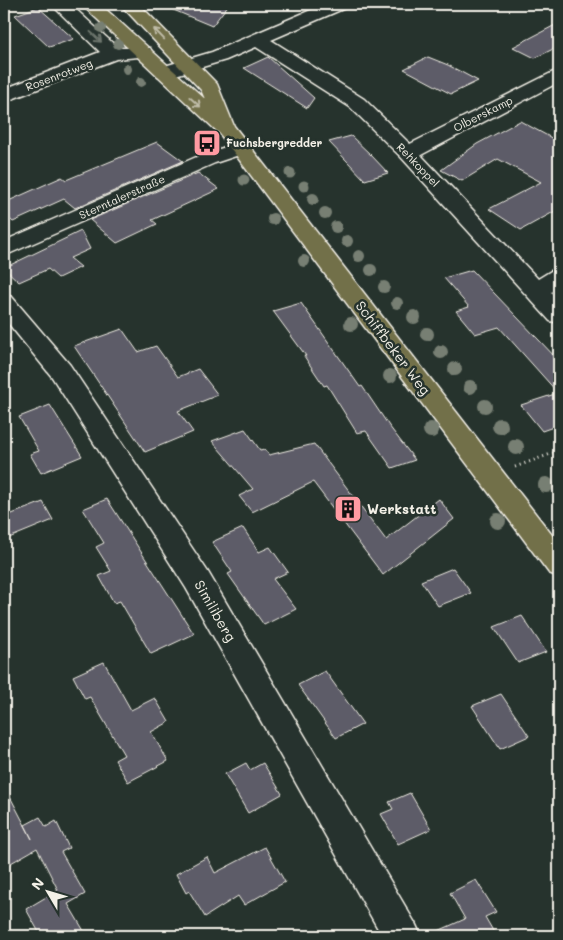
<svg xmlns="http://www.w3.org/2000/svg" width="563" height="940" font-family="Mali,sans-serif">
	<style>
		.building { fill: #5d5b67; stroke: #f4f1e8 }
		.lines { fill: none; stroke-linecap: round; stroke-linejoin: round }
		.minor-casing { stroke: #f4f1e8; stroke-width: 3 }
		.major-casing { stroke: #f4f1e8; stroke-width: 3 }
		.path { stroke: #f4f1e8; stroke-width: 3; stroke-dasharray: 1 4; stroke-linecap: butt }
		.minor { fill: #26332d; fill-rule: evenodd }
		.major { fill: #726f4a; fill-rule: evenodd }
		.tree { fill: #777f73 }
		.oneway { stroke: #c0bda9 }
		.oneway2 { stroke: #6e766e }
		.labels { text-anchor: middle; stroke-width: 5; stroke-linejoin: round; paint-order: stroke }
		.far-street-label { font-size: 11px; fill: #f4f1e8; stroke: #26332d }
		.far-poi-label { font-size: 11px; font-weight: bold; fill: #f4f1e8; stroke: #26332d; text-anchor: start }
		.street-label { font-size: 14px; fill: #f4f1e8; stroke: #26332d }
		.poi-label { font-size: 14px; font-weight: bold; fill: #f4f1e8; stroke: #26332d; text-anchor: start }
	</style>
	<rect width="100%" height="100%" fill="#26332d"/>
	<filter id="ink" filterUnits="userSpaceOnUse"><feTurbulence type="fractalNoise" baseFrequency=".02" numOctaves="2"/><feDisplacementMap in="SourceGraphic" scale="10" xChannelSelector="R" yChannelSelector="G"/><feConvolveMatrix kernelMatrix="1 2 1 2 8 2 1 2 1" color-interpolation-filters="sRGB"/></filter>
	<g filter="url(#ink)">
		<g class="building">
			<polygon points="159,4 229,4 212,26"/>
			<polygon points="38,7 74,39 49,47 15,15"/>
			<polygon points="559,23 559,46 535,58 513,47"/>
			<polygon points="268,57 314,98 307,108 244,68"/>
			<polygon points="428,57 448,65 478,81 451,94 404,69"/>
			<polygon points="520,121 559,142 559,209 521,230 489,209 541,182 498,159 462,181 441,170 477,144"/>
			<polygon points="351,136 371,155 388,173 365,180 329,142"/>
			<polygon points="157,142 183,161 75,208 64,199 13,222 4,214 4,203 62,177 66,180"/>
			<polygon points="198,173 219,189 152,220 157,224 117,243 90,220"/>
			<polygon points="81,231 90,249 70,258 81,267 58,278 48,269 19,282 4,268"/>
			<polygon points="472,270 559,361 559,425 542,431 521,405 558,393 499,327 475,334 456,311 469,307 444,278"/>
			<polygon points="301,303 360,387 362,386 389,426 415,460 392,468 366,431 357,433 327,385 324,386 304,356 306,356 273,311"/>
			<polygon points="122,329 138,352 156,346 178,377 198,369 218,395 178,411 193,432 145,452 74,346"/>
			<polygon points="50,405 82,456 41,473 30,454 39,451 19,417"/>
			<polygon points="245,429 260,450 264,449 269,455 314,444 386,540 439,499 454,519 383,575 313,482 252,512 239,496 253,489 212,441"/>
			<polygon points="107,499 194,634 151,654 120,601 114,603 99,576 111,571 96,547 104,543 83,509"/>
			<polygon points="43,502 53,520 4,540 4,517"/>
			<polygon points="243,528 259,552 270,547 288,572 273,579 296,609 264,625 228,574 232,572 212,542"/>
			<polygon points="453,568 471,593 438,606 421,581"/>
			<polygon points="522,616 546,652 518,663 494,627"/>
			<polygon points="104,662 131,710 155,698 169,722 151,732 168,761 128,782 115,760 124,755 90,697 85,699 73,676"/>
			<polygon points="325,671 363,724 336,738 298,685"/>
			<polygon points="501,694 529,736 500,749 472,706"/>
			<polygon points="246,763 250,770 263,763 282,794 248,813 225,774"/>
			<polygon points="4,785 32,839 25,825 40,817 46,827 56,821 69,848 61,852 85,894 68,904 87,936 41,936 26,909 58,890 37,848 4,867"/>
			<polygon points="410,793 431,829 398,844 381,814 393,809 389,802"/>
			<polygon points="265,847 285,882 244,905 238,896 205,917 189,891 186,893 176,874 207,857 215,873"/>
			<polygon points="476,880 496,912 485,917 496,936 427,936 465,919 450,893"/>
		</g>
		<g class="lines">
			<defs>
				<g id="minor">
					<polygon points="51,4 70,4 118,48 150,48 152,52 150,56 116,59 4,102 4,89 100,52"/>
					<polygon points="325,4 348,4 345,8 271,40 364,99 410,144 559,69 559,82 421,155 538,279 551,271 559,269 559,287 551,292 559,301 559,323 550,321 401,157 350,107 256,47 226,60 172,76 158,76 155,72 158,68 212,52"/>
					<polygon points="241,142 248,144 251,148 248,152 215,163 4,256 4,241 201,155"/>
					<polygon points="4,294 12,297 70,365 208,572 415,923 421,936 382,936 186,588 52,377 4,318"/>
				</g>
				<polygon id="major" points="81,4 100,4 205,99 201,90 120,4 139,4 217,84 234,126 559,544 559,577 549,573 220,134"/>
			</defs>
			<use href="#minor" class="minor-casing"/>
			<use href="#major" class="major-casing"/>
			<polyline class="path" points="515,467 559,451"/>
			<use href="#minor" class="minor"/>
			<use href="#major" class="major"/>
		</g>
		<g class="tree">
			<circle cx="101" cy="28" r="5"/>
			<circle cx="118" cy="44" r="5"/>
			<circle cx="127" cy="69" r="5"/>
			<circle cx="141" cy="82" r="5"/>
			<circle cx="290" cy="173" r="5.5"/>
			<circle cx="244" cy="180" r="5.5"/>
			<circle cx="304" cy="186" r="5.5"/>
			<circle cx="313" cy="199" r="6"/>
			<circle cx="325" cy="213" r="6"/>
			<circle cx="273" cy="219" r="6"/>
			<circle cx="336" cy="227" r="6"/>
			<circle cx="347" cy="241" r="6"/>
			<circle cx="359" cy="256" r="6"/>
			<circle cx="304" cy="261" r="6"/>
			<circle cx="371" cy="270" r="6"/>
			<circle cx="384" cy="287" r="6"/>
			<circle cx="397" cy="303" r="6"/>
			<circle cx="414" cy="317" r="7"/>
			<circle cx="351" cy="324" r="7"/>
			<circle cx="427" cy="334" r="7"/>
			<circle cx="441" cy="352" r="7"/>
			<circle cx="455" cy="369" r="7"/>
			<circle cx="390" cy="376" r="7"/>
			<circle cx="470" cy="387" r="7"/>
			<circle cx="485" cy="406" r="7"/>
			<circle cx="500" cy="426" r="8"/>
			<circle cx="431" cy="430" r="8"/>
			<circle cx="516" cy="447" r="8"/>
			<circle cx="546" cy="485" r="8"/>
			<circle cx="498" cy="521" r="8"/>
		</g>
		<defs><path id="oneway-shaft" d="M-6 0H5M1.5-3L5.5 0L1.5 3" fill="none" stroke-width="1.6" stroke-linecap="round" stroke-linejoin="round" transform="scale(1.25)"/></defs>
		<g class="oneway">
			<use href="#oneway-shaft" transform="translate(159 34) rotate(-134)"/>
			<use href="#oneway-shaft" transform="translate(195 102) rotate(42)"/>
		</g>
		<use class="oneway2" href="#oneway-shaft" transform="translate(96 37) rotate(43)"/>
	</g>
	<defs>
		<symbol id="bus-square" viewBox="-11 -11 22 22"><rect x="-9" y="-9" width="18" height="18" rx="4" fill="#ff9aa2" stroke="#26332d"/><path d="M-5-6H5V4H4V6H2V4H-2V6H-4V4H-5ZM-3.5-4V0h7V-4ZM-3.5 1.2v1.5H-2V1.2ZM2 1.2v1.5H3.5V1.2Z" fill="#111"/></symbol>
		<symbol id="building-square" viewBox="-11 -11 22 22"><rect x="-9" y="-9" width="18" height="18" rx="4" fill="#ff9aa2" stroke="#26332d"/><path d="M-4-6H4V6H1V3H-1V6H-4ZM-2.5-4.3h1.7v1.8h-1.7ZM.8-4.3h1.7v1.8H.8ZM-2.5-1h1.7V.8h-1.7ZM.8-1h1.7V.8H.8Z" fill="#111"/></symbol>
	</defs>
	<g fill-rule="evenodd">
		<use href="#bus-square" x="191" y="127" width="32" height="32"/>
		<use href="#building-square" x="332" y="493" width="32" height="32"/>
	</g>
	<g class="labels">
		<g class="far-street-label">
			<text transform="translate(59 75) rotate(-21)" y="4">Rosenrotweg</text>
			<text transform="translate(483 114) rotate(-27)" y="4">Olberskamp</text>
			<text transform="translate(418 165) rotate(46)" y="4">Rehkoppel</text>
			<text transform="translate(122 197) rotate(-24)" y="4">Sterntalerstraße</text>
		</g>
		<g class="far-poi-label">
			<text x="226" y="147">Fuchsbergredder</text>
		</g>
		<g class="street-label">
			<text transform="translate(393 348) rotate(53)" y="5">Schiffbeker Weg</text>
			<text transform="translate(215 611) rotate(60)" y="5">Similiberg</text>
		</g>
		<g class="poi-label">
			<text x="367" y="514">Werkstatt</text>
		</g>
	</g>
	<rect width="563" height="940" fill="none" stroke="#26332d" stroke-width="20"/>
	<rect x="10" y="10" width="543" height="920" fill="none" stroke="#f4f1e8" stroke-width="2" filter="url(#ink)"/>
	<g transform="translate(48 892) rotate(308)" stroke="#26332d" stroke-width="4" paint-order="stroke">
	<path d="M0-4L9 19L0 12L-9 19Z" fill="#f4f1e8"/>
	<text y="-8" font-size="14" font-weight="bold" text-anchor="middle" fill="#f4f1e8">N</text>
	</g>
</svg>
